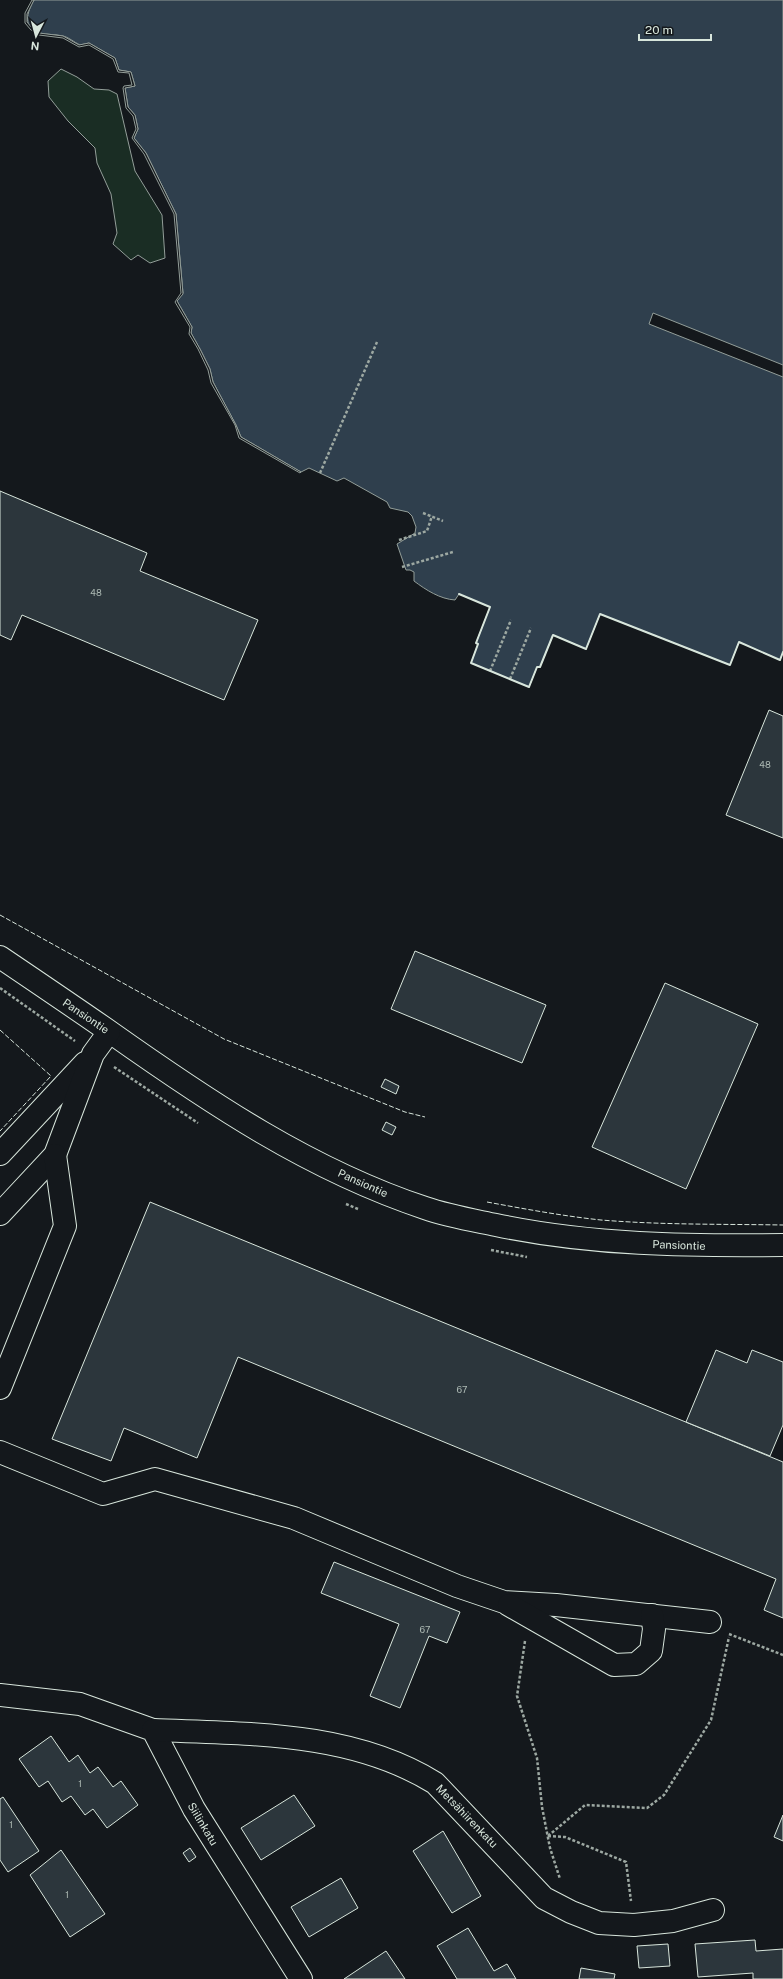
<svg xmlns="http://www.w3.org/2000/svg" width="783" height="1979" font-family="'Public Sans',sans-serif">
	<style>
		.green { fill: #1a2d24; stroke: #939e99 }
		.water { fill: #2f3f4d; stroke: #939e99 }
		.pier { fill: #14181c; stroke: #939e99 }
		.building { fill: #2c363c; stroke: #d8e6dc }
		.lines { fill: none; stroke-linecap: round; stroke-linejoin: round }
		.minor-casing { stroke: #d8e6dc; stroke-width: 24 }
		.path { stroke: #9da8a2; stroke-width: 2.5; stroke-dasharray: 3 2; stroke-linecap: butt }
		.minor { stroke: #14181c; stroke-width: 22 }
		.fence { stroke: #d8e6dc; stroke-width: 1; stroke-dasharray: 5 2; stroke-linecap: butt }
		.wall { stroke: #d8e6dc; stroke-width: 2 }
		.labels { text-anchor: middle; stroke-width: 3; stroke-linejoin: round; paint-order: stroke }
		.number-label { font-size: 9px; fill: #adbab4 }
		.street-label { font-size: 11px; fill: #d8e6dc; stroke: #14181c }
	</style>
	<rect width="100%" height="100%" fill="#14181c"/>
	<polygon class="green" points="61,69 77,77 94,89 109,90 117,94 135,171 162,215 165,258 150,263 138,255 131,260 113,244 117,233 111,194 97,163 95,148 68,121 49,97 48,81"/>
	<path class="water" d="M 34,0 L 783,0 L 783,652 L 780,660 L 739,642 L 730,665 L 600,614 L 586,649 L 553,635 L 540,667 L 537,667 L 529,687 L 471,663 L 478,644 L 476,643 L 490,607 L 459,594 L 455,600 C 440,599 426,590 414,581 L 414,572 L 410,570 L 406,570 L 397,544 L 415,533 L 416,527 L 412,516 L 408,512 L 390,508 L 387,502 L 344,478 L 337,481 L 309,468 L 301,472 L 241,437 L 236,425 L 213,382 L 210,369 L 200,349 L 191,333 L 192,327 L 177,301 L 183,293 L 176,214 L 146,153 L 134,138 L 138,129 L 135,115 L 128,107 L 125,88 L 135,86 L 131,72 L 119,70 L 115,58 L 89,43 L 80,45 C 74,42 68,37 63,36 C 55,34 47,35 40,33 C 22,28 27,12 34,0 Z"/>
	<g class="pier">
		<polygon points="32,0 34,0 27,14 27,22 32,28 39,33 63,36 79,45 89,43 115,58 119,70 131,72 135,86 125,88 128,107 135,115 138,129 134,138 146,153 176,214 183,294 177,301 192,327 191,333 200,349 210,369 213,382 236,425 241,437 301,472 300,473 239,438 235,425 211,383 208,370 198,349 189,334 190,327 175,302 181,293 174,214 144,154 132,138 136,129 133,116 126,108 123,88 124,86 132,85 129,73 118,72 113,59 89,45 79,47 63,38 39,35 31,30 25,23 25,13"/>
		<polygon points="653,313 783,365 783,377 649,324"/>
	</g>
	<g class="building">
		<polygon points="0,491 147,553 140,571 258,620 224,700 22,615 11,640 0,635"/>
		<polygon points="769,710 783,716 783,838 726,815"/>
		<polygon points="415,951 546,1005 522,1063 391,1009"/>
		<polygon points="665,983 758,1024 686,1189 592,1147"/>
		<polygon points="385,1079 399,1086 396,1094 381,1087"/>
		<polygon points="386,1122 396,1127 392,1135 382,1130"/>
		<polygon points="150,1202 783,1462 783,1618 764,1610 776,1579 238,1357 197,1458 124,1428 111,1461 52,1439"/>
		<polygon points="716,1350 747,1363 752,1350 783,1362 783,1425 770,1456 686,1422"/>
		<polygon points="334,1562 460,1612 447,1643 429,1636 400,1708 370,1696 399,1624 321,1593"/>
		<polygon points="51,1736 69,1762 78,1755 90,1773 98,1767 113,1787 121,1781 138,1805 107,1828 93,1809 85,1815 71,1796 62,1802 48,1781 39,1787 19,1759"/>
		<polygon points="294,1795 315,1826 261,1860 241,1828"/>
		<polygon points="3,1797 39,1851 8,1872 0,1860 0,1799"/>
		<polygon points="783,1815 783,1841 774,1837"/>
		<polygon points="443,1831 481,1896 452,1913 413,1851"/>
		<polygon points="190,1848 196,1857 189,1862 183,1853"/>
		<polygon points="61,1850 105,1914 70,1937 30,1875"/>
		<polygon points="341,1878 358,1908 309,1937 291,1907"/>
		<polygon points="468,1928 494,1971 507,1964 516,1979 457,1979 437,1946"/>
		<polygon points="755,1940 756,1951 783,1949 783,1979 753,1979 753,1973 698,1977 695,1944"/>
		<polygon points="668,1944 670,1966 639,1968 637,1946"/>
		<polygon points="386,1951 405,1979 344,1979"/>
		<polygon points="581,1968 615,1974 614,1979 579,1979"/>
	</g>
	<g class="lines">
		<defs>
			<g id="minor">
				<path d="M 0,957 C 37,982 74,1007 110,1032 C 209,1102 310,1170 425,1208 C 448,1216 472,1220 496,1225 C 591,1245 687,1246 783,1245"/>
				<polyline points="0,1154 85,1063"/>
				<polyline points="0,1214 55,1155 93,1054 109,1032"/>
				<polyline points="0,1388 65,1226 55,1155"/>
				<polyline points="0,1452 103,1494 155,1479 294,1518 457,1586 504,1602 556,1605 710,1622"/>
				<polyline points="509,1605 614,1665 636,1664 651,1651 654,1629 652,1615"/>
				<polyline points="0,1695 80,1704 153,1730 194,1809 301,1979"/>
				<path d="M 153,1730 C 248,1734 351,1731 435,1783 L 544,1898 L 571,1912 L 599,1923 L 634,1925 L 673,1921 L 713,1910"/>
			</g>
		</defs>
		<use href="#minor" class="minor-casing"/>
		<g class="path">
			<polyline points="320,473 377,342"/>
			<polyline points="423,513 443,521"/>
			<polyline points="399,540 427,531 432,516"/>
			<polyline points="402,567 453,552"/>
			<polyline points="490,671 511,620"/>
			<polyline points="510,679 531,628"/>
			<polyline points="0,988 75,1041"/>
			<polyline points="114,1067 198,1123"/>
			<polyline points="346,1204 358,1209"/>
			<polyline points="491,1250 527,1257"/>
			<polyline points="729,1634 783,1655"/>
			<polyline points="525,1641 517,1696 537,1758 542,1807 550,1848 560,1879"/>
			<polyline points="548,1836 585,1805 647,1808 664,1795 711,1720 729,1637"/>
			<polyline points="548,1836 565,1837 626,1862 631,1901"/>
		</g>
		<use href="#minor" class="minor"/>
		<g class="fence">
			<polyline points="0,915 224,1039 405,1112 425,1117"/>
			<polyline points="0,1030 51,1076 0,1131"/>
			<path d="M 487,1202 C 525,1209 563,1216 601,1220 C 662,1225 722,1224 783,1225"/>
		</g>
		<polyline class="wall" points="459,594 490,607 476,643 478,644 471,663 529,687 537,667 540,667 553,635 586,649 600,614 730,665 739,642 780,660 783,652"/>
	</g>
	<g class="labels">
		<g class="number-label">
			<text x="96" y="596">48</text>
			<text x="765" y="768">48</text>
			<text x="462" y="1393">67</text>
			<text x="425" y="1633">67</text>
			<text x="80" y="1787">1</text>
			<text x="11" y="1828">1</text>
			<text x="67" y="1898">1</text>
		</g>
		<g class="street-label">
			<text transform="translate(86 1016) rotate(34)" y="4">Pansiontie</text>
			<text transform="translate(363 1183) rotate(24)" y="4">Pansiontie</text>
			<text transform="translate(679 1245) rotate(2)" y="4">Pansiontie</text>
			<text transform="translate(467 1816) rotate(46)" y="4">Metsähiirenkatu</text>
			<text transform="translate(203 1824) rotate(59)" y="4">Siilinkatu</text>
		</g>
	</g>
	<g transform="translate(36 36) rotate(186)" stroke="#14181c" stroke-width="3" paint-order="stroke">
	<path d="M0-3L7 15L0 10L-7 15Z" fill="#d8e6dc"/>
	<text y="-6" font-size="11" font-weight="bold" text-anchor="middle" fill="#d8e6dc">N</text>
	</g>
	<path d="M639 34v6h72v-6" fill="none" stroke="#d8e6dc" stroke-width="2"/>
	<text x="645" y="34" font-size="12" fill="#d8e6dc" stroke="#14181c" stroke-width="3" paint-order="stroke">20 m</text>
</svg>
